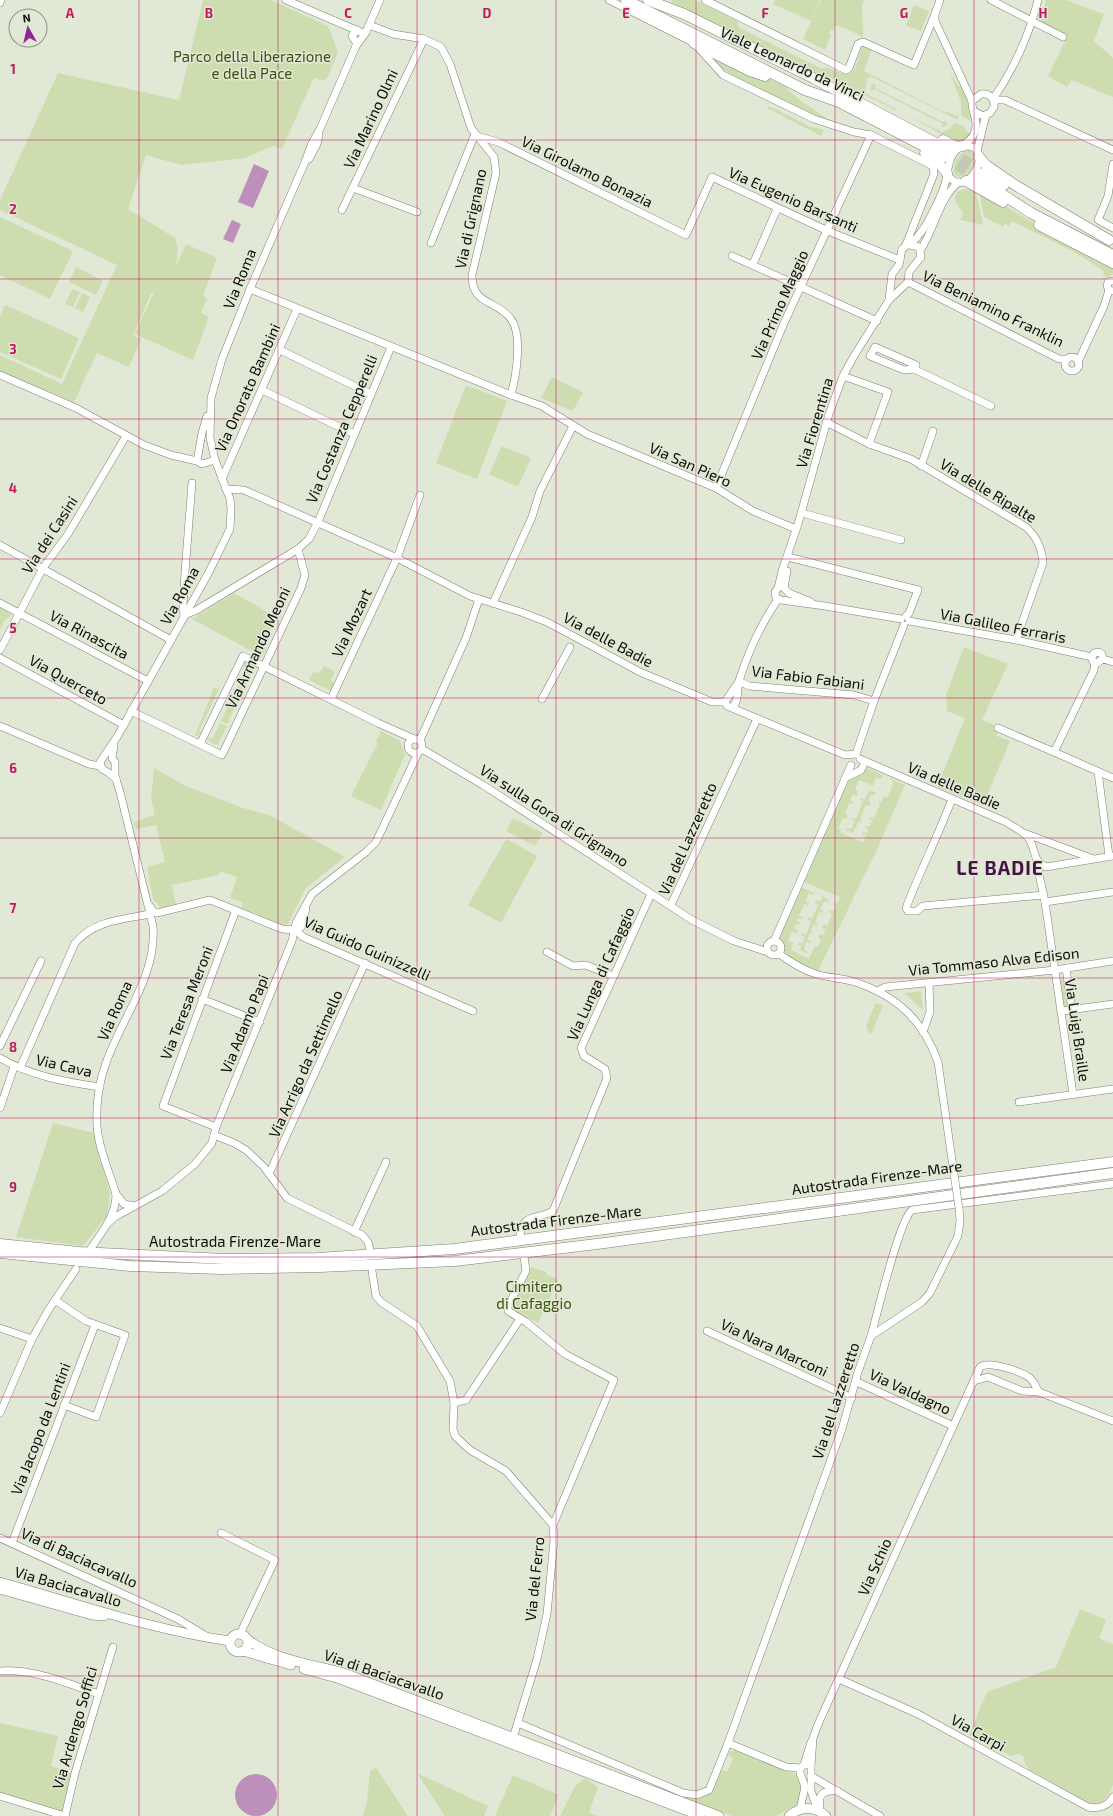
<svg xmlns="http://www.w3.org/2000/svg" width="1113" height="1816" font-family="'Exo 2',sans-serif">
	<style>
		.green { fill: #ceddaf }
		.water { fill: #bd8fbb }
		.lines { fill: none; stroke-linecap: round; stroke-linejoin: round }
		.highway-tunnel { stroke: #c2c7b7; stroke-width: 10; stroke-dasharray: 10 5; stroke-linecap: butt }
		.minor-casing { stroke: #7b8070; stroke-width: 8 }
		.major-casing { stroke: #7b8070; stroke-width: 10 }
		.highway-casing { stroke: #7b8070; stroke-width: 11 }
		.minor { stroke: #fff; stroke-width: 7 }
		.major { stroke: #fff; stroke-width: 9 }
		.highway { stroke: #fff; stroke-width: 10 }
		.minor-bridge-casing { stroke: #7b8070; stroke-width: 8; stroke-linecap: butt }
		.minor-bridge { stroke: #fff; stroke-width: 7 }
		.grid { fill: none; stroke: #c2185b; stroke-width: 1; stroke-opacity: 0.55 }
		.labels { text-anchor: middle; stroke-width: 3; stroke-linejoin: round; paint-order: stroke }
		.park-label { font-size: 15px; fill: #41510f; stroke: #e2e8d6 }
		.street-label { font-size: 15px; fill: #0b0d08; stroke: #e2e8d6 }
		.district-label { font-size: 19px; font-weight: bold; letter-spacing: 1px; fill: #441444; stroke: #e2e8d6 }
		.grid-label { font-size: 13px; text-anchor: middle; font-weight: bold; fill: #c2185b; stroke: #e2e8d6; stroke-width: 3; stroke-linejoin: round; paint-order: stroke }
	</style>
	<rect width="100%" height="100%" fill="#e2e8d6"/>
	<g class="green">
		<polygon points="203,0 271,0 328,26 338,53 327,78 322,81 314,77 282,149 273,146 245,158 181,165 146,155 128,209 175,238 178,249 176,266 186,244 217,258 203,296 207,298 201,313 209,317 193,360 135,334 154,292 151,293 133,336 141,339 129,367 97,353 74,402 0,371 0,355 62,384 117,265 0,210 0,200 58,73 179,100"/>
		<path d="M 672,0 L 695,0 L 738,21 L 738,27 L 822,69 L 826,67 C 856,80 853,74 862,46 L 872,49 L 864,71 L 944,112 L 945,111 L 957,116 L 959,111 L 958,120 L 872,77 L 867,78 L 865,93 L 896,109 L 897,111 L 827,76 L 819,77 L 671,2 Z"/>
		<polygon points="775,0 820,0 811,21 773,4"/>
		<polygon points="821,0 864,0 862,5 863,38 857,34 836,25 833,31 831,30 829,34 831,35 825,50 803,39"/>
		<polygon points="1046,0 1066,0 1104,14 1094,41 1113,58 1113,97 1072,80 1067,87 1048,76 1067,37 1040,22"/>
		<polygon points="914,5 929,11 921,31 906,26"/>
		<polygon points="709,54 783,85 801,101 829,120 814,115 731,76"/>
		<polygon points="950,73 959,86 961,85 969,99 973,122 961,116 961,102"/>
		<polygon points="872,84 876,84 875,88 943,122 945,120 947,125 944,127 941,127 943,124 874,89 872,92 870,88"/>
		<polygon points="769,106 809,126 824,130 821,136 767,108"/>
		<polygon points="906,114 942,132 948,130 955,123 963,126 970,135 964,141 953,141"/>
		<path d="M 968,150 L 974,154 C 976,165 970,177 958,177 L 954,173 C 953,163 958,153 968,150 Z"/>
		<path d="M 966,189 L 976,192 L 983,225 L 960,220 L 963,214 C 961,206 950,201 958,191 Z"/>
		<polygon points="979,190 1072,246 1113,266 1113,274 1109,277 1103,276 1104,271 1074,252 1012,221 1009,226 1005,224 1003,227 984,217"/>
		<polygon points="0,217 73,251 50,299 0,275"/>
		<polygon points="76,267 103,281 96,295 69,282"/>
		<polygon points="72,289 80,292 73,307 65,304"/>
		<polygon points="82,293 90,297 83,312 75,308"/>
		<polygon points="5,305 79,338 61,379 0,352 0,316"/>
		<polygon points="552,377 583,392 573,411 541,398"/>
		<polygon points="466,385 507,401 477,479 436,463"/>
		<polygon points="502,446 531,458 518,487 489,474"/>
		<polygon points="234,593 276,617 263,646 266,650 261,656 192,619"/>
		<polygon points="0,607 11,614 10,617 5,619 0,630"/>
		<polygon points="964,647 1008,664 982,720 997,726 997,736 1010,741 983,805 937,787 965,718 947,711 946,695"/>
		<polygon points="246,661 255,666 243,690 237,687 246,668 243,666"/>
		<polygon points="324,666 335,672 331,680 334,683 331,691 309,680 313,672 320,673"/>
		<polygon points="214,688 219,689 199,731 201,732 197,736 195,735"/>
		<polygon points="236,689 243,692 235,707 229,704"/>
		<polygon points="228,706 234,709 227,724 221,721"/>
		<polygon points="220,723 227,726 218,744 215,745 208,740 209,737 212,739"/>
		<polygon points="381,731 400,741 405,754 381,810 351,796 378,743 376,742"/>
		<polygon points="154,768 186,786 240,807 269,815 345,857 306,888 288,924 283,925 241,908 243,903 230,898 237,877 220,871 219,875 172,885 176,904 161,908 153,899 147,867 165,862 156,825 136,829 134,822 155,815 151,799"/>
		<polygon points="868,768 884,776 880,779 876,777 873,786 859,780 855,790 858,792 857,796 853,794 850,801 854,802 853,804 849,803 845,814 848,816 846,819 843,818 838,828 841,830 840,832 863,843 866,835 862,834 863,832 867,833 869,830 865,828 866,826 869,827 873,820 869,819 870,817 874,818 880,804 878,801 881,802 884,797 887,798 894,783 889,778 905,785 879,845 818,971 787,956 780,939 781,936 779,935 801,887 803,888 814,893 813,895 809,893 805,901 809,903 808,905 804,904 799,916 803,917 802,919 798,918 797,921 801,923 800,925 796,924 794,928 798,930 796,933 792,932 788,941 793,943 791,950 809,959 815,946 818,947 821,940 818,938 820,934 823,935 826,930 822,928 824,924 827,926 832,914 829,912 830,910 833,911 836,906 832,904 833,903 837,904 840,897 802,881 847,781"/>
		<polygon points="869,790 876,793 874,795 871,794 868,801 871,802 869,806 866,805 860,819 862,822 859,821 853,833 846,830 847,828 851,829 855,821 851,819 852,818 856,819 863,801 860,800 861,798 865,799"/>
		<polygon points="513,818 543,833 535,846 506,831"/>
		<polygon points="506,839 537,856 501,923 468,905"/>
		<polygon points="823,896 828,900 828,902 824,901 820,910 823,911 823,913 819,912 815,922 818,924 817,926 814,924 811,931 814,934 810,933 807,940 811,941 810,943 806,942 804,949 807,951 806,953 800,950 801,946 798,945 798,942 802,944 805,937 801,935 802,933 806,935 811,921 808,919 808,917 812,919 818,905 815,903 816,900 820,901"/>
		<polygon points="1059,980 1064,980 1068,1007 1063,1008"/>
		<polygon points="921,991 923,1009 923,1010 904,993"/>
		<polygon points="876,1003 883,1006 872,1032 869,1034 866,1026"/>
		<polygon points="53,1123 94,1133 110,1193 107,1216 83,1246 16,1237"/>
		<polygon points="531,1267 546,1272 546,1274 558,1280 538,1323 511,1309"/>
		<path d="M 1080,1609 L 1106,1620 L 1099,1638 L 1113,1644 L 1113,1785 C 1108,1797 1104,1806 1089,1803 L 1030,1770 L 1025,1764 L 1024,1757 L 1019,1754 L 1011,1756 L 969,1735 L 987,1692 L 1056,1667 Z"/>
		<polygon points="0,1723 58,1736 51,1766 71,1773 62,1812 0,1793"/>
		<polygon points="736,1750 797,1775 803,1786 798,1804 776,1816 732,1816 683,1797 707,1795 713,1789 722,1770 728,1771 733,1758 728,1755 731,1751"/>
		<polygon points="375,1768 377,1769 408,1816 363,1816 367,1801 370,1771"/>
		<polygon points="417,1773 488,1806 484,1816 445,1816"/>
		<polygon points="513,1775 559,1795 550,1816 495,1816"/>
		<polygon points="585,1778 598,1787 589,1812 597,1816 560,1816 575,1786"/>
	</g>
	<g class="water">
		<polygon points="254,164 269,171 253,208 238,202"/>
		<polygon points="232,220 241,224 233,243 223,239"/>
		<circle cx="256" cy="1795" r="21"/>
	</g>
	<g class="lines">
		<g class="highway-tunnel">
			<polyline points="949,150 983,173"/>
			<polyline points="945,157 979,179"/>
		</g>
		<defs>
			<g id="minor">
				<polyline points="286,0 363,33 366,32"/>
				<polyline points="609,0 694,43 723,75 814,119 854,132 871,135 933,166 934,174 905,247"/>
				<polyline points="705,0 846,70 849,68 858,44 863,42 914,65 935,14"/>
				<polyline points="940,0 935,14 935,21 972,101"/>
				<polyline points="991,0 1063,37"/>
				<polyline points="0,3 1,0"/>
				<path d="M 369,25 L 393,34 L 424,39 L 441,47 L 450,64 L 471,128 L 494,157 L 496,173 L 472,275 C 472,306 496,299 511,319 C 523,335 516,377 511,395"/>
				<polyline points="356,46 356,42 352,36 357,30"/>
				<path d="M 993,99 C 1014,69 1029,35 1038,0"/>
				<polyline points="994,100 1005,100 1113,150"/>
				<polyline points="476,136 498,142 686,235 712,177 828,231 900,260"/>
				<polyline points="977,151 986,115"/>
				<polyline points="309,159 317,144 319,134"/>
				<polyline points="1113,164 1108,196 1098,220 1113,228"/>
				<path d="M 947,173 C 965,206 1000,143 963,146"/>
				<polyline points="353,188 417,212"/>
				<polyline points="342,210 424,39"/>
				<polyline points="431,243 475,134"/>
				<path d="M 921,249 C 934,230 940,196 959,182"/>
				<polyline points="732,256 877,321"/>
				<polyline points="753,264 777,209"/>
				<polyline points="908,282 1059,359 1067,359"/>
				<polyline points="250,289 511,395 542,406 587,434 716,488 753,511 796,529"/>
				<polyline points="1113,291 1109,290 1107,286 1108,282 1113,281"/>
				<polyline points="890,299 908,282 909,272 921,257 919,247 910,245"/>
				<polygon points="875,347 916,365 914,369 904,370 870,356"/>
				<polyline points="280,350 371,394"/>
				<circle cx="1072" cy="364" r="7"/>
				<polyline points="1078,362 1104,306 1109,290"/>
				<polyline points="914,369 991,406"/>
				<polyline points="0,375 76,408 144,445 171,455 197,461"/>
				<polyline points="843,376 888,392 869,444"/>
				<polyline points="262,390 354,434"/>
				<polyline points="207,416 202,433 197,461 202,464 215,460"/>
				<path d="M 826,422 L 869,444 L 911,459 L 1026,527 C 1037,537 1042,548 1043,563 L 1016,640"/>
				<polyline points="921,466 933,431"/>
				<polyline points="222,479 297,309"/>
				<polyline points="716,488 784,323 871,135"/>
				<polyline points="226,489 244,490 397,558 470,596 521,612 547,622 640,672 712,702 725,702"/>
				<polyline points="802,513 901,540"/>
				<polyline points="0,545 171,640"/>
				<polyline points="788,557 918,590 909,613 906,616"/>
				<polyline points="787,571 784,588 789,593"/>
				<polyline points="789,593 811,602"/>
				<polyline points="0,603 148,681"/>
				<polyline points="493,603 532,517 540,491 573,426"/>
				<polyline points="184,615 195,611 298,549 309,539 318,522 391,347"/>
				<polyline points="184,615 183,606 185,572 192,483"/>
				<path d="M 901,619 L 825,606 L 781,600 L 776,598 L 775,592 L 778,588 L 782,571 L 798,524 L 829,414 L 843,376 L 854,356 L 889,300 L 892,274 L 899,265 L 902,249 C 908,244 914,242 918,236 C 927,226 941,197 945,184 C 948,174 947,164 953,154 C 958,145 972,143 975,131 C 979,120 971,111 972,101 L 981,94 C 989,93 995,98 994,107 L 990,113 L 983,116 L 974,111"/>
				<polyline points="909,621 1016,640 1092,657"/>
				<polyline points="0,650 43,568 68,534 126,436"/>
				<polyline points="0,658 124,725"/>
				<polyline points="1103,659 1097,663 1093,662 1092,657 1094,653 1099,652 1102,654 1103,659 1113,662"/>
				<polyline points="1095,663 1094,670 1054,752 1113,778"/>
				<polyline points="739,681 749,686 854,695 874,701"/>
				<polyline points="331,699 397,558 420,495"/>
				<polyline points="542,699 570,647"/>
				<polyline points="725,702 727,706 845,755 856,754"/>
				<polyline points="725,702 737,684"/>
				<path d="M 732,707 C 739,703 737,689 739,681 C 748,652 761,624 778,599"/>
				<polyline points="131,711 222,755 301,588 305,575 298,549"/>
				<polyline points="0,726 89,764 100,766"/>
				<polyline points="998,728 1054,752"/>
				<circle cx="415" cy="746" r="7"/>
				<polyline points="420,740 466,638 479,599"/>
				<polyline points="200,744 243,656 378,723 414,739"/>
				<polyline points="422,749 483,785 692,920 734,941 768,952"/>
				<polyline points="856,754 874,701 904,625"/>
				<path d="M 860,759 L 1006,822 C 1013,827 1024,831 1029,839 C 1036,849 1032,861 1046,867 L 1113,856"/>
				<polyline points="1098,772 1109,856"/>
				<polyline points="845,778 861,770 863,766"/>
				<polyline points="116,779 109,773 102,769 100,762 117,737 145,687 209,572 230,529 231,509 230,499 215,460 210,438 211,398 222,359 250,289 305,162 312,143 320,129 356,46 365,34 380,0"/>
				<path d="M 952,799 C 938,836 920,871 906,908 L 908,911 L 917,911 L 923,906 L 1044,895"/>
				<polyline points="1024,833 1091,858"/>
				<polyline points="1036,860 1045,902 1073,1094"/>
				<polyline points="1045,902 1113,892"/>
				<polyline points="149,905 153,911 157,913 210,900 282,929 296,930 303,937 473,1011"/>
				<polyline points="671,905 757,719"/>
				<polyline points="296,930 302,926 306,908"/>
				<circle cx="774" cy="948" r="7"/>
				<polyline points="774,941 851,765"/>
				<polyline points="547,952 573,966 586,965 613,976"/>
				<path d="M 779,954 C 791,962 802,970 816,974 C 829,978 843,978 855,982 C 897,996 923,1020 938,1062 L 953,1167"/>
				<polyline points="1066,968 1072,1010"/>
				<polyline points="878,991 885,987 1055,970 1113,961"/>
				<polyline points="202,999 260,1022"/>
				<polyline points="1062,1011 1113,1004"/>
				<polyline points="923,1032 930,1012 929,983"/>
				<polyline points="0,1046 41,961"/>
				<path d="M 0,1058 C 31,1076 65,1082 100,1087"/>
				<path d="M 20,1068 L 75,943 C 95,920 121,920 150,914"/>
				<polyline points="1019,1102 1113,1089"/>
				<polyline points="0,1108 14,1067"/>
				<polyline points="216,1127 163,1106 236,910"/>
				<polyline points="214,1135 234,1143 246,1150 264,1167 287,1198 362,1235 368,1242 370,1250"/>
				<polyline points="269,1174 365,963"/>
				<polyline points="116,1194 124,1204 134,1206"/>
				<polyline points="108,1223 115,1217 162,1191 195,1164 212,1143 216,1127 292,941 296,923 312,894 366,852 376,842 418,753"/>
				<polyline points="354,1232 386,1162"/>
				<path d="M 520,1236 C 522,1213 537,1220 553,1211 L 607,1078 L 605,1069 L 584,1056 L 581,1048 L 651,894"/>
				<path d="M 91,1248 C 103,1231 116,1215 116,1194 C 110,1174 98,1147 97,1126 C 96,1106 99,1082 106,1063 C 122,1017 157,976 153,926 L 120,792 L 115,776 L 115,762 L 112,758 L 114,745"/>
				<polyline points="524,1256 526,1271 508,1306 508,1311 526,1322 565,1354 614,1380 553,1525"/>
				<polyline points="372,1271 376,1296 381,1302 417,1326 450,1381 454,1403 453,1429 455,1436 470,1450 506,1471 553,1525 554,1540 547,1614 537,1659 513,1738"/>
				<polyline points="55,1300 86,1321 125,1335 96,1417 64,1405"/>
				<polyline points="0,1328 32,1339"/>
				<polyline points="707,1331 852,1398"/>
				<path d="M 871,1336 C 877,1315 899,1220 912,1210 L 1113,1184"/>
				<polyline points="974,1381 988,1377 1022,1391 1039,1392 1113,1421"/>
				<polyline points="857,1382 953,1426"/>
				<polyline points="454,1403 466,1400 520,1319"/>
				<polyline points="0,1413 32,1339 49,1309 76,1269"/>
				<polyline points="221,1533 275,1560 240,1634"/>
				<polyline points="0,1538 178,1619 206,1636"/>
				<polyline points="12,1543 95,1325"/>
				<path d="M 0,1671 C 33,1668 68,1684 99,1694"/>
				<path d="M 839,1679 L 918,1714 L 1088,1807 C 1097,1809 1108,1807 1113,1797"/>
				<polyline points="518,1723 683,1793 697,1795 709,1790 728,1743 842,1429 858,1372 871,1336 922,1302 930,1293 958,1236 960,1221 959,1208"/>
				<polyline points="728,1743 786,1767 800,1768"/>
				<polyline points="804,1765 811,1742"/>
				<path d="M 811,1766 L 813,1738 L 819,1722 L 980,1367 C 989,1360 1022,1372 1030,1378 C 1034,1381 1036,1388 1039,1392"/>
				<polyline points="800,1768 806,1764 811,1766 811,1791 818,1810"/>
				<polyline points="811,1776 880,1816"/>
				<polyline points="0,1796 65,1816"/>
				<path d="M 820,1806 C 817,1793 826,1790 837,1791"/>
				<polyline points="800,1809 805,1787 800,1773 800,1768"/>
				<polyline points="65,1816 75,1773 113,1647"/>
			</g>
			<g id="major">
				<path d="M 0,1582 C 75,1603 152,1630 230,1641"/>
				<polyline points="0,1589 92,1615 104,1616"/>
				<circle cx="239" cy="1643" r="9"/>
				<path d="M 247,1639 C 272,1659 310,1664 341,1672 L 719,1816"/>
				<polyline points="243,1651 291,1665"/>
				<polyline points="304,1669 340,1679 701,1816"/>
				<path d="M 789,1816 C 800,1806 815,1806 826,1816"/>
			</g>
			<g id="highway">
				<polyline points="626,0 805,90 839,102 945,157"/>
				<polyline points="648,0 684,14 813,78 949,150"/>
				<polyline points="694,43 750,71 765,76"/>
				<polyline points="943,140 956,147 963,146"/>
				<polyline points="925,153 937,161 947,173"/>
				<polyline points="979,157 986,165 1015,185 1109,240"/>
				<polyline points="983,173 1004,185"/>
				<polyline points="979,179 1031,213 1113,255"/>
				<polyline points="966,181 1003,202"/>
				<polyline points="1039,225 1113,263"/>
				<polyline points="0,1244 79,1252 225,1259 317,1258 454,1249 1113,1162"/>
				<polyline points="0,1253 130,1266 222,1269 320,1267 455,1261 605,1243 1113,1173"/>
			</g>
		</defs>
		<use href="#minor" class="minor-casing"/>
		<use href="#major" class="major-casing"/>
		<use href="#highway" class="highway-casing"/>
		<use href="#minor" class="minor"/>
		<use href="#major" class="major"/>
		<use href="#highway" class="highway"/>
		<defs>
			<polyline id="minor-bridge" points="953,1167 959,1208"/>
		</defs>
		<use href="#minor-bridge" class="minor-bridge-casing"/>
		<use href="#minor-bridge" class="minor-bridge"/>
	</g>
	<path class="grid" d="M 139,0 L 139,1816M 278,0 L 278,1816M 417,0 L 417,1816M 556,0 L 556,1816M 696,0 L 696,1816M 835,0 L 835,1816M 974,0 L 974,1816M 0,140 L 1113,140M 0,279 L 1113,279M 0,419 L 1113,419M 0,559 L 1113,559M 0,698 L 1113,698M 0,838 L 1113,838M 0,978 L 1113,978M 0,1118 L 1113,1118M 0,1257 L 1113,1257M 0,1397 L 1113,1397M 0,1537 L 1113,1537M 0,1676 L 1113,1676"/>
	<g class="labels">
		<g class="park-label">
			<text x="252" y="62">Parco della Liberazione<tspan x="252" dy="17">e della Pace</tspan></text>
			<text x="534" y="1292">Cimitero<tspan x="534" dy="17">di Cafaggio</tspan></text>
		</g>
		<g class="street-label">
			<text transform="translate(792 64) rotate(25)" y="5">Viale Leonardo da Vinci</text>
			<text transform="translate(371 119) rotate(-65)" y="5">Via Marino Olmi</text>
			<text transform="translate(587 172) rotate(26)" y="5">Via Girolamo Bonazia</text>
			<text transform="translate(793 200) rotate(24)" y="5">Via Eugenio Barsanti</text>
			<text transform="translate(471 219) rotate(-78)" y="5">Via di Grignano</text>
			<text transform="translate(240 279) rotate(-68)" y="5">Via Roma</text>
			<text transform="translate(780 305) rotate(-66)" y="5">Via Primo Maggio</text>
			<text transform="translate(993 309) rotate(26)" y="5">Via Beniamino Franklin</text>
			<text transform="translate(248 388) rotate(-66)" y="5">Via Onorato Bambini</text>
			<text transform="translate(815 423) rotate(-73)" y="5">Via Fiorentina</text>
			<text transform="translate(342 429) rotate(-67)" y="5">Via Costanza Cepperelli</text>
			<text transform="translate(690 465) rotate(24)" y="5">Via San Piero</text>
			<text transform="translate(988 491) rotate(31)" y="5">Via delle Ripalte</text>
			<text transform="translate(50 535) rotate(-57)" y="5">Via dei Casini</text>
			<text transform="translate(180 596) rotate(-61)" y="5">Via Roma</text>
			<text transform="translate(352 623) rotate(-65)" y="5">Via Mozart</text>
			<text transform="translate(1003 626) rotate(11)" y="5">Via Galileo Ferraris</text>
			<text transform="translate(89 635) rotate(28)" y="5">Via Rinascita</text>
			<text transform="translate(608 640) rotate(28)" y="5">Via delle Badie</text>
			<text transform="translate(258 648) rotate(-65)" y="5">Via Armando Meoni</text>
			<text transform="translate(808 678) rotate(7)" y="5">Via Fabio Fabiani</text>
			<text transform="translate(68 680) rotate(29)" y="5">Via Querceto</text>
			<text transform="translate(954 786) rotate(23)" y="5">Via delle Badie</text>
			<text transform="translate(554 816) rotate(33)" y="5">Via sulla Gora di Grignano</text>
			<text transform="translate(688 839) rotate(-66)" y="5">Via del Lazzeretto</text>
			<text transform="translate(367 949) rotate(24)" y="5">Via Guido Guinizzelli</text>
			<text transform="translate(994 962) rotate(-6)" y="5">Via Tommaso Alva Edison</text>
			<text transform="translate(601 974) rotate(-66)" y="5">Via Lunga di Cafaggio</text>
			<text transform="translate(187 1003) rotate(-69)" y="5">Via Teresa Meroni</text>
			<text transform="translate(115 1011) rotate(-66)" y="5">Via Roma</text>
			<text transform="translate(245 1024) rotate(-68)" y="5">Via Adamo Papi</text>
			<text transform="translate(1077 1030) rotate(82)" y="5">Via Luigi Braille</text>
			<text transform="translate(306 1064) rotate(-66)" y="5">Via Arrigo da Settimello</text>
			<text transform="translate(64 1066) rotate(13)" y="5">Via Cava</text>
			<text transform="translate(877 1178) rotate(-8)" y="5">Autostrada Firenze-Mare</text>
			<text transform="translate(556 1221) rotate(-7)" y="5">Autostrada Firenze-Mare</text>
			<text x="235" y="1247">Autostrada Firenze-Mare</text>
			<text transform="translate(774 1348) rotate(25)" y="5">Via Nara Marconi</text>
			<text transform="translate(910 1392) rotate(25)" y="5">Via Valdagno</text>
			<text transform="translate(836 1401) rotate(-72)" y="5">Via del Lazzeretto</text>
			<text transform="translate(41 1429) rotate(-69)" y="5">Via Jacopo da Lentini</text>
			<text transform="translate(79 1558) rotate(24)" y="5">Via di Baciacavallo</text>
			<text transform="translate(875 1567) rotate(-66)" y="5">Via Schio</text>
			<text transform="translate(535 1579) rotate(-84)" y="5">Via del Ferro</text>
			<text transform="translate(68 1587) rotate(16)" y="5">Via Baciacavallo</text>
			<text transform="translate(384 1675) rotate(19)" y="5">Via di Baciacavallo</text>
			<text transform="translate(75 1728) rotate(-74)" y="5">Via Ardengo Soffici</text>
			<text transform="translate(978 1733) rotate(29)" y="5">Via Carpi</text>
		</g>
		<g class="district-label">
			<text x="1000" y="875">LE BADIE</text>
		</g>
	</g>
	<g class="grid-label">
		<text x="70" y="18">A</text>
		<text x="209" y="18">B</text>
		<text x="348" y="18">C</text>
		<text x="487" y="18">D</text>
		<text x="626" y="18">E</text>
		<text x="765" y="18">F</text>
		<text x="904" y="18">G</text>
		<text x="1043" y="18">H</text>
		<text x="13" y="74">1</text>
		<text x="13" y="214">2</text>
		<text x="13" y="354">3</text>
		<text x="13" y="493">4</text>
		<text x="13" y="633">5</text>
		<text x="13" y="773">6</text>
		<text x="13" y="913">7</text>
		<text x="13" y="1052">8</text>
		<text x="13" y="1192">9</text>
	</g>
	<g transform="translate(28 28) rotate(352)"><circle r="19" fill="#e2e8d6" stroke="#8c9084"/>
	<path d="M0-3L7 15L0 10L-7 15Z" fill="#8e288e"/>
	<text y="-6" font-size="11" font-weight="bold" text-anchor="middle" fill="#0b0d08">N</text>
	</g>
</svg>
